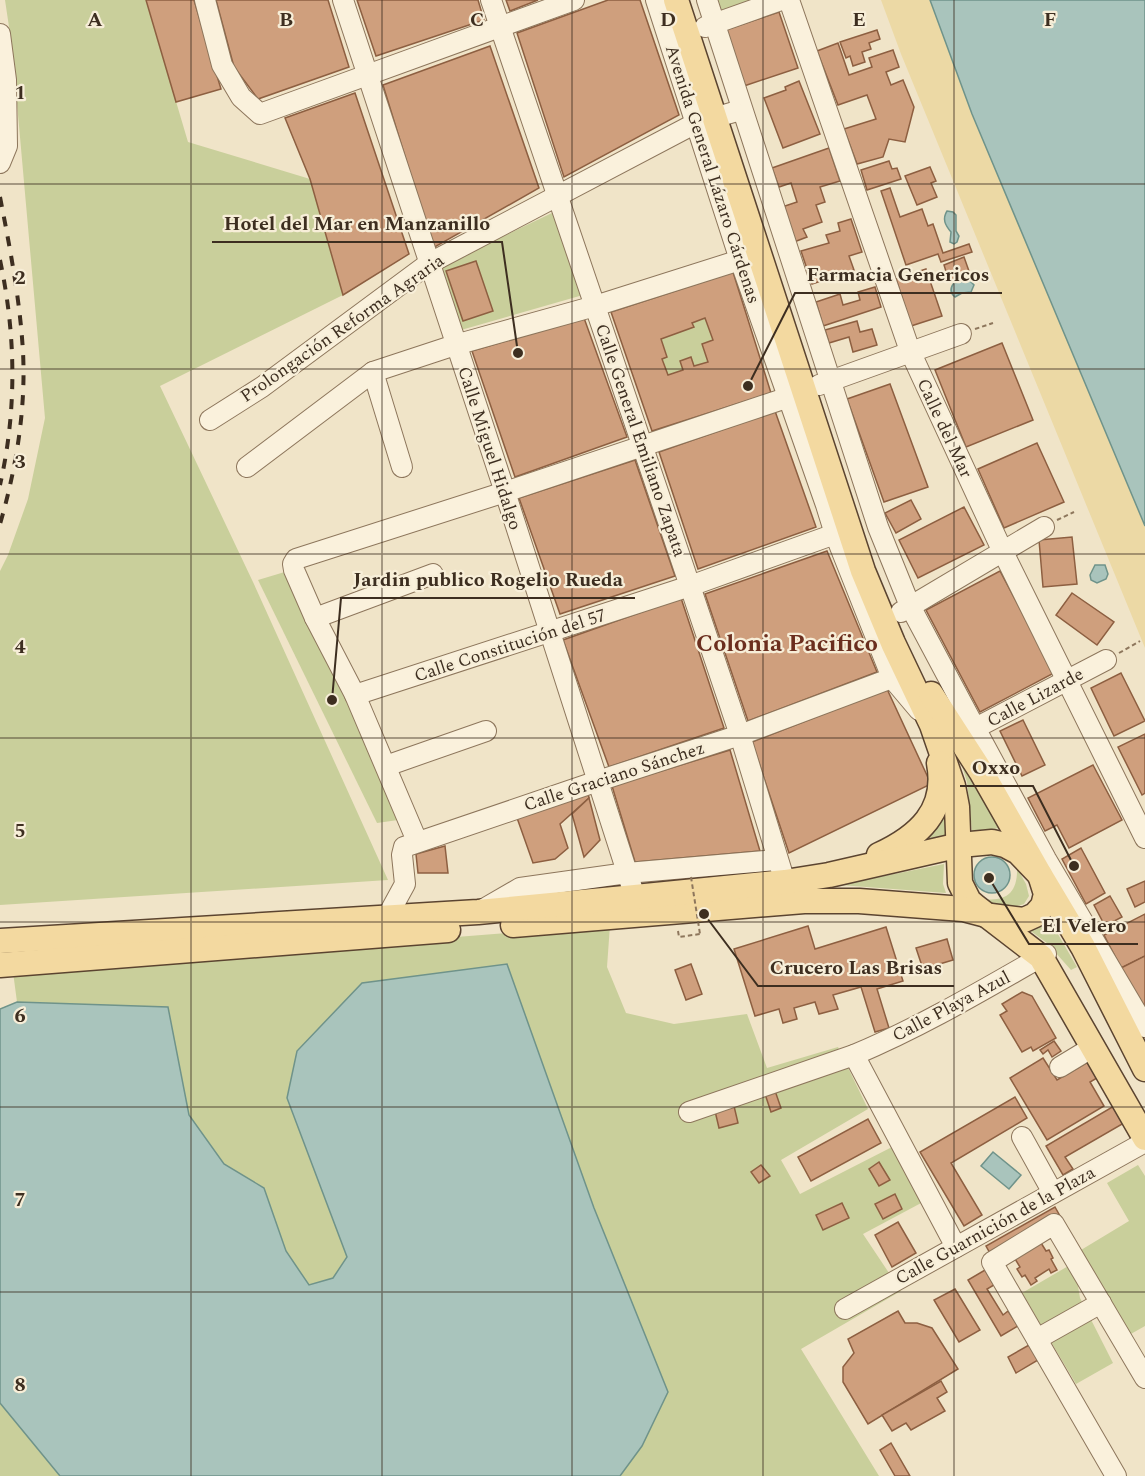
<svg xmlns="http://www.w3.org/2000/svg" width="1145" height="1476" font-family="Spectral,serif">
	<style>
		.green { fill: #c9cf9b }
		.sand { fill: #ecd9a5 }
		.water { fill: #a9c4bc; stroke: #6f938a; stroke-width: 1.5 }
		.building { fill: #cf9f7d; stroke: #8d5f41; stroke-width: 1.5; fill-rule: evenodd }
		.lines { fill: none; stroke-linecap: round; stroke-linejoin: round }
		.minor-casing { stroke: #8d765c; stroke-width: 22 }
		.major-casing { stroke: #5b4430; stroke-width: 27 }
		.path { stroke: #8d765c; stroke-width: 2; stroke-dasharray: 4.5 3; stroke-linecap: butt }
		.minor { stroke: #faf1dc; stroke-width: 20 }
		.major { stroke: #f3d9a0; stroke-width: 24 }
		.rail { stroke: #3d2e20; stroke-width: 4; stroke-dasharray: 10 10; stroke-linecap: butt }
		.path-bridge { stroke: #8d765c; stroke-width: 2; stroke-dasharray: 4.5 3; stroke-linecap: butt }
		.grid { fill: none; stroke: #3d2e20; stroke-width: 1.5; stroke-opacity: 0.55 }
		.labels { text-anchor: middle; stroke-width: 4.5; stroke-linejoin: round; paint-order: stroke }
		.street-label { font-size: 18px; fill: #3d2e20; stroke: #f7eed8 }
		.district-label { font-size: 24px; font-weight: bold; fill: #6b2e1e; stroke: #f7eed8 }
		.grid-label { font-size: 20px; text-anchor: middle; font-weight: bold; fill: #3d2e20; stroke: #f7eed8; stroke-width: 4.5; stroke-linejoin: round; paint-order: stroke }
		.leader { fill: none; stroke: #3d2e20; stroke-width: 2 }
		.callout-dot { fill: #3d2e20; stroke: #f7eed8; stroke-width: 2 }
		.callout-label { font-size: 20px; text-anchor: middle; font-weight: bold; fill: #3d2e20; stroke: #f7eed8; stroke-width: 4.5; stroke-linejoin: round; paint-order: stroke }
	</style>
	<rect width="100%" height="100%" fill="#f0e4c8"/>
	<g class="green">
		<polygon points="5,0 146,0 188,142 310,179 343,295 160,386 253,582 388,880 0,905 0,571 8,555 28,499 45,418 12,47"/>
		<polygon points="717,0 762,0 721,14"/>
		<polygon points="554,212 583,295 461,330 439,267"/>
		<polygon points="705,318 713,340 702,344 708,362 694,366 691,358 683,370 668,375 662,359 667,356 661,339 693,327 692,323"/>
		<polygon points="288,571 405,819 377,823 258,580"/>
		<polygon points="960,759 1001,828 972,831 967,782"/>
		<polygon points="945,806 947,837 922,843"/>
		<polygon points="944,864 943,884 946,893 840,885"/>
		<path d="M 1017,868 L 1026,884 L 1029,896 L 1024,904 C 1009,910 992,905 978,898 C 1003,903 1018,896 1017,868 Z"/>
		<polygon points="1048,917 1077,967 1071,970 1047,943 1028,929"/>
		<polygon points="610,925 607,967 626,1013 674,1024 747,1014 767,1068 838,1047 868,1109 781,1160 800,1194 892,1147 923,1202 863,1234 901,1291 801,1349 879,1476 0,1476 0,1009 17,1002 13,972"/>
		<polygon points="1138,1165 1145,1176 1145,1326 1129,1335 1081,1250 1129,1221 1107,1183"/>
		<polygon points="1070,1265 1076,1274 1080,1298 1113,1363 1076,1384 1022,1293"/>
	</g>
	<polygon class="sand" points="881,0 930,0 972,114 1145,526 1145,648 901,54"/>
	<g class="water">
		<polygon points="930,0 1145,0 1145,526 972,114"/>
		<path d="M 947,211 L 953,212 L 956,215 L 956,231 L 959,236 L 957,242 L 954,244 L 950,242 L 951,232 C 945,225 942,219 947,211 Z"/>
		<path d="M 969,280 L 974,285 L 971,292 L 962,293 L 955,297 C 950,293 950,288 954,283 Z"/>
		<polygon points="1095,565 1105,565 1108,574 1106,579 1097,583 1091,580 1090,575"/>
		<circle cx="992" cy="875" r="18"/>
		<polygon points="507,964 594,1208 668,1392 642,1446 620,1476 60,1476 0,1403 0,1009 17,1002 168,1007 189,1115 224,1164 264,1188 286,1251 309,1285 333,1278 347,1257 287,1098 297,1051 362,983"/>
		<polygon points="993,1152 1021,1175 1009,1189 981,1166"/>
	</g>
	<g class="building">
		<polygon points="146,0 194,0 221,89 176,102"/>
		<polygon points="216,0 328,0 349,67 258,99 234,67"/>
		<polygon points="357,0 478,0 484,20 376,56"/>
		<polygon points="506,0 538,0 510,11"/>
		<polygon points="608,0 640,0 679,115 564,177 517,33"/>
		<polygon points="779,12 798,68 744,86 725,30"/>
		<polygon points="877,30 880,39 869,43 871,49 862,52 865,62 853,66 850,56 846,58 840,42"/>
		<polygon points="838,43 849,75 872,67 869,58 893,50 899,67 886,72 891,85 903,80 914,107 905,142 889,139 883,157 857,164 844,129 876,119 867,95 838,105 817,51"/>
		<polygon points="490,46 539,188 433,248 383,85"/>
		<polygon points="799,81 820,134 783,148 764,98 786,90 785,87"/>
		<polygon points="355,93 409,254 343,295 310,179 285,118"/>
		<polygon points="829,148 840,181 820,187 825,202 816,205 822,222 803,229 807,237 794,242 782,207 797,202 791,183 779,187 772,168"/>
		<polygon points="889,161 892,169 897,168 901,179 867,190 861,170"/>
		<polygon points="930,167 936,181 931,183 937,197 917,205 905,176"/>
		<polygon points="890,188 900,217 922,209 928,226 933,224 943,253 969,244 972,252 941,262 938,254 906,265 881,191"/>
		<polygon points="851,219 862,252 849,256 854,270 812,284 801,251 829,243 826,235 840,231 838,223"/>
		<polygon points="964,257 970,274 949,281 944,265"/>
		<polygon points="476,261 493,311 463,321 446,271"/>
		<polygon points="926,269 942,316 911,326 896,279"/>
		<path d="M 733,272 L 771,393 L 652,431 L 611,312 ZM 705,318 L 713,340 L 702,344 L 708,362 L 694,366 L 691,357 L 680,361 L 683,370 L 668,375 L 662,359 L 667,357 L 661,339 L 694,327 L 692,323 Z"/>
		<polygon points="875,287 881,307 823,326 816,302 840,294 843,305 860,300 858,292"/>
		<polygon points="584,318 627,437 515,477 472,351"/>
		<polygon points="857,321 860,332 872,329 877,345 853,352 849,337 829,343 825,330"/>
		<polygon points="1002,343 1033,420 966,447 935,370"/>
		<polygon points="890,384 928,487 884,502 847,399"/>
		<polygon points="775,411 816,527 698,569 659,452"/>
		<polygon points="1037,443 1064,502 1004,528 978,469"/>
		<polygon points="635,460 675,576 560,614 519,498"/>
		<polygon points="911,500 921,519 896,533 885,513"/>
		<polygon points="964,507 984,545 918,578 899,540"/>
		<polygon points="1072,537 1077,584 1043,587 1039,540"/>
		<polygon points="827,551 877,672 748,721 705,594"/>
		<polygon points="1000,571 1054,673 980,712 926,610"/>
		<polygon points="1072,593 1114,622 1097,645 1056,615"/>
		<polygon points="681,598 724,728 609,767 563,640"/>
		<polygon points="1121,673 1145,721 1114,736 1091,688"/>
		<polygon points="887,689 931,784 789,853 752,742"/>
		<polygon points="1023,720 1045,765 1022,776 1000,731"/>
		<polygon points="1145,734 1145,793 1142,795 1118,747"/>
		<polygon points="730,750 760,851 635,862 612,786"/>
		<polygon points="1093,765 1122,820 1069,848 1057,825 1045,831 1028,798"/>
		<polygon points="588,794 589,798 560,824 568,848 555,859 533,863 516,815"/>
		<polygon points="589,798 600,840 584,857 572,814"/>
		<polygon points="445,846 448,873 418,873 416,854"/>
		<polygon points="1081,848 1105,893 1086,904 1062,859"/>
		<polygon points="1145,881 1145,902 1135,907 1127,889"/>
		<polygon points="1110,896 1122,917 1105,926 1094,905"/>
		<polygon points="1145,914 1145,956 1121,968 1104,935"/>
		<polygon points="808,926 815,949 886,927 903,981 877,989 889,1028 875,1032 861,987 833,995 838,1009 819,1014 815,1002 794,1008 797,1019 783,1023 779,1009 755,1016 734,949"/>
		<polygon points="947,939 953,960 923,969 916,948"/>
		<polygon points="1145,956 1145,1005 1141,1007 1121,968"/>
		<polygon points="691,964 702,994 686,1000 675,970"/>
		<polygon points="1022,992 1032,996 1056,1038 1033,1051 1031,1047 1022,1052 1000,1015 1007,1011 1002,1004"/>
		<polygon points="1054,1041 1061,1051 1052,1057 1048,1050 1043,1054 1040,1050"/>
		<polygon points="1043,1058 1057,1080 1088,1062 1097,1078 1090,1082 1104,1106 1047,1140 1010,1078"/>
		<polygon points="773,1085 781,1108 771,1112 763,1088"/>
		<polygon points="1015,1097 1027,1118 951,1163 982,1215 964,1226 920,1152"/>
		<polygon points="734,1106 738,1123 719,1128 715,1111"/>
		<polygon points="1114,1106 1124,1123 1065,1157 1073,1169 1063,1175 1046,1146"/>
		<polygon points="868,1119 881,1143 811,1181 798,1157"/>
		<polygon points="879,1162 890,1180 879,1186 869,1169"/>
		<polygon points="761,1165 770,1176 759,1183 751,1172"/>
		<polygon points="895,1194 902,1209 883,1219 875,1204"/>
		<polygon points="842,1203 849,1218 823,1230 816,1215"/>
		<polygon points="1055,1207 1060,1216 991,1255 986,1246"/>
		<polygon points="898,1222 916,1253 892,1267 875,1235"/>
		<polygon points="1038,1238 1046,1251 1049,1250 1053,1258 1051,1259 1057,1270 1051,1273 1049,1269 1035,1278 1037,1281 1031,1285 1025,1275 1022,1277 1017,1269 1020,1267 1012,1254"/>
		<polygon points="985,1270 994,1285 987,1289 1003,1315 1008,1311 1018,1326 1001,1336 968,1280"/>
		<polygon points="955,1289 980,1330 959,1342 934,1300"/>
		<polygon points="898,1311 905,1323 917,1323 932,1328 958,1369 868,1424 843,1382 843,1367 854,1353 848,1339"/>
		<polygon points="1029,1345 1038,1360 1016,1373 1008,1357"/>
		<polygon points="941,1381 947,1392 937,1398 945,1411 911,1430 906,1423 892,1431 882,1415"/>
		<polygon points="891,1443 910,1476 895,1476 880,1450"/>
	</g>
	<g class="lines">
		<defs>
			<g id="minor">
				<polyline points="205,0 222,65 241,97 260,114 574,0"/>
				<polyline points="343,0 505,492 635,897"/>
				<polyline points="491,0 690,586 740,735 785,882"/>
				<polyline points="656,0 740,260 826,505 835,534 892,678 919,710"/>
				<polyline points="707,0 878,527 910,606 975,728 1046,859 1145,1027"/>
				<polyline points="789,0 910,351 1002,550 1145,838"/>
				<polyline points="705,27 781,0"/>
				<polyline points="0,34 6,80 7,146 0,163"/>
				<polyline points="373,372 402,467"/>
				<polyline points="819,385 961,334"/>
				<polyline points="210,420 262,387 428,264 696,123 734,112"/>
				<polyline points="247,467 373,372 455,345 595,306 740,260"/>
				<polyline points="901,612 1044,527"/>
				<polyline points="315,618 433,574"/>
				<polyline points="355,695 690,586 835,534"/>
				<polyline points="964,734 1106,660"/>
				<polyline points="386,766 486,731"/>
				<polyline points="417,841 355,695 315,618 294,570 293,564 296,559 505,492 789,397"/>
				<polyline points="482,910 520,888 627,873 777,860"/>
				<polyline points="387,917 405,884 402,855 404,847 598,781 740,735 892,678"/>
				<polyline points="854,1055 956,1247"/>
				<polyline points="1060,1067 1093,1047"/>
				<path d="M 689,1112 L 854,1055 C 921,1027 983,990 1046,954"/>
				<polyline points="1022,1137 1053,1193"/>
				<polyline points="845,1309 1145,1142"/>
				<polyline points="1037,1339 1101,1303"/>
				<polyline points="1116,1476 992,1262 1054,1224 1145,1378"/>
			</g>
			<g id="major">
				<polyline points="676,0 863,571 893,643 932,725 953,786 957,807 960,883 969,901 976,907 1041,957 1145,1138"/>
				<polyline points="931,694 982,773 1040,875 1046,894 1043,906 1035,915 1024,920 991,916"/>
				<path d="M 879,855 C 918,837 948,811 939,763"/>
				<polyline points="513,925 804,901 859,901 963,909 986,915"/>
				<polyline points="0,941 478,912 635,897 785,882 829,875 960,845 992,842 1005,845 1018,852 1040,875 1083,947 1145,1069"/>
				<polyline points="0,965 448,930"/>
			</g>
		</defs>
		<use href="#minor" class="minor-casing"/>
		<use href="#major" class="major-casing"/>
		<g class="path">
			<polyline points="975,329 993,323"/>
			<polyline points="1057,520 1074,512"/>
			<polyline points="1119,653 1140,641"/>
			<polyline points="678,931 679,937 700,934"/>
		</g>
		<use href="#minor" class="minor"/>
		<use href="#major" class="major"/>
		<g class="rail">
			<path d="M 0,197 C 10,248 20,300 23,352 C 26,410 16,469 0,524"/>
			<path d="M 0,260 C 16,335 17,410 0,485"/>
		</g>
		<polyline class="path-bridge" points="691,877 700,934"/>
	</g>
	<path class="grid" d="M 191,0 L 191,1476M 382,0 L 382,1476M 572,0 L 572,1476M 763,0 L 763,1476M 954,0 L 954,1476M 0,184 L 1145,184M 0,369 L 1145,369M 0,554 L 1145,554M 0,738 L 1145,738M 0,922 L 1145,922M 0,1107 L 1145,1107M 0,1292 L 1145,1292"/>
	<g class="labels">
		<g class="street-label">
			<text transform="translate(713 174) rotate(72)" y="6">Avenida General Lázaro Cárdenas</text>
			<text transform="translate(342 328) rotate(-35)" y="6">Prolongación Reforma Agraria</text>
			<text transform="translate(945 428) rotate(65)" y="6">Calle del Mar</text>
			<text transform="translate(641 440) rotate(71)" y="6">Calle General Emiliano Zapata</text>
			<text transform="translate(490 448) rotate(72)" y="6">Calle Miguel Hidalgo</text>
			<text transform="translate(510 645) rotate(-18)" y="6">Calle Constitución del 57</text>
			<text transform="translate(1035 697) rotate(-28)" y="6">Calle Lizarde</text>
			<text transform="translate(614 776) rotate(-18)" y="6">Calle Graciano Sánchez</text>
			<text transform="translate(951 1006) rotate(-28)" y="6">Calle Playa Azul</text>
			<text transform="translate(995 1225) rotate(-29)" y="6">Calle Guarnición de la Plaza</text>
		</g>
		<g class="district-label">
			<text x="787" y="651">Colonia Pacifico</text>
		</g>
	</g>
	<g class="grid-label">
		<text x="95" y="26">A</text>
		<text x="286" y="26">B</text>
		<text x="477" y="26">C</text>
		<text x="668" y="26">D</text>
		<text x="859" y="26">E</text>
		<text x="1050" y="26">F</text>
		<text x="20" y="99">1</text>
		<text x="20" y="284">2</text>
		<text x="20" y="468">3</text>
		<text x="20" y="653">4</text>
		<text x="20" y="837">5</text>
		<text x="20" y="1022">6</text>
		<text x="20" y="1206">7</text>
		<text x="20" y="1391">8</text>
	</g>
	<path class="leader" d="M518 353L502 242H212M748 386L795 293H1002M332 700L341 598H635M1074 866L1033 786H960M989 878L1029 944H1138M704 914L758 986H954"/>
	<g class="callout-dot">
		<circle cx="518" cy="353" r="6"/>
		<circle cx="748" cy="386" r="6"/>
		<circle cx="332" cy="700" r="6"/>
		<circle cx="1074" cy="866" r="6"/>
		<circle cx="989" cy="878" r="6"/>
		<circle cx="704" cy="914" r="6"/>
	</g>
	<g class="callout-label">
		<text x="357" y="230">Hotel del Mar en Manzanillo</text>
		<text x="898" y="281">Farmacia Genericos</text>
		<text x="488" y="586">Jardin publico Rogelio Rueda</text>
		<text x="996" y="774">Oxxo</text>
		<text x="1084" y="932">El Velero</text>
		<text x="856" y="974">Crucero Las Brisas</text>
	</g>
</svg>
